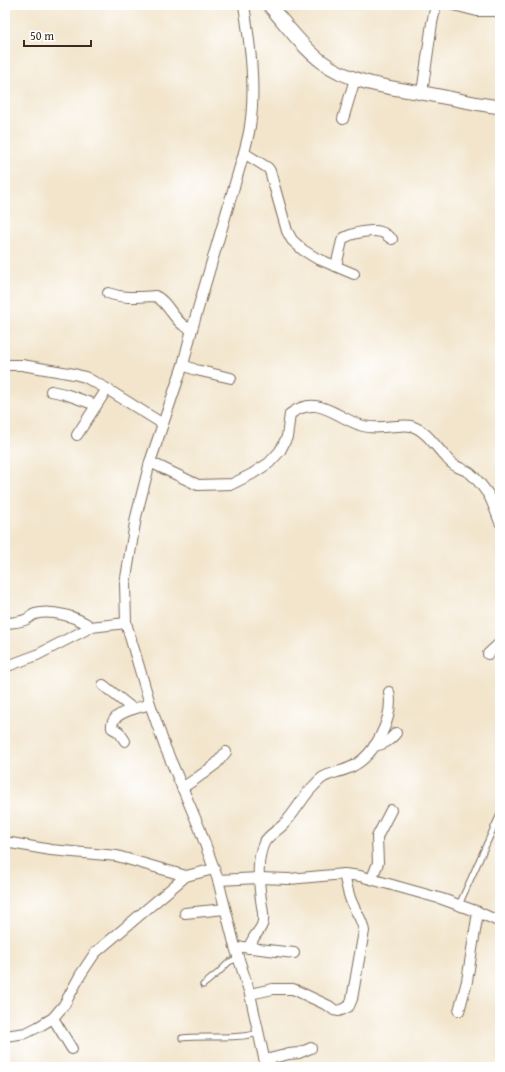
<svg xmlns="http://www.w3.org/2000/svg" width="505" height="1072" font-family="'Gentium Book Plus',serif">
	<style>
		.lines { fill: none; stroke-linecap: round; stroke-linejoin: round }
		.service-casing { stroke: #7b6b5b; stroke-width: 7 }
		.minor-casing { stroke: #7b6b5b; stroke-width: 12 }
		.tertiary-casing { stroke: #7b6b5b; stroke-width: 15 }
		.service { stroke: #fff; stroke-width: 5 }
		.minor { stroke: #fff; stroke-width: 10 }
		.tertiary { stroke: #fff; stroke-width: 13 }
	</style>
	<rect width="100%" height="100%" fill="#fff"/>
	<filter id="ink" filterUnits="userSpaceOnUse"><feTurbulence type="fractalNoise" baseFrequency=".025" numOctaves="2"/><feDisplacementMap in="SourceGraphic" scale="8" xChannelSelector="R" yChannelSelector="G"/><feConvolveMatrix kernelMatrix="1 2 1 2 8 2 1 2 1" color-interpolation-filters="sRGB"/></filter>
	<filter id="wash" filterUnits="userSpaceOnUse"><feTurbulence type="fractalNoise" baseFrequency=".012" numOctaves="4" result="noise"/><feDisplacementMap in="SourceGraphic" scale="16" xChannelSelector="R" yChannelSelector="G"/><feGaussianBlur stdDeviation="0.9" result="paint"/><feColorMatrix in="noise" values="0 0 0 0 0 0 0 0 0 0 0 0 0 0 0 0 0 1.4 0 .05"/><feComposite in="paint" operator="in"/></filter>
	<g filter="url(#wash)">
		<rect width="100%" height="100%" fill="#f2e5cc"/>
	</g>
	<g filter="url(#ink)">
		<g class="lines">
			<defs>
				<g id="service">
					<polyline points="459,905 500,814"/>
					<polyline points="203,985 218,973 229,962 239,958"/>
					<path d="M 182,1038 C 208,1035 234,1040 259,1033"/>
				</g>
				<g id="minor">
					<path d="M 244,5 C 250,44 256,87 250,126 C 249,135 246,144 244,153 L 192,329 L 183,365 L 150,462 L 136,517 L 125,584 L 126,623 L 150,704 L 165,747 L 199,827 L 218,880 L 235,947 L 250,994 L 266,1067"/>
					<polyline points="454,5 477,11 500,11"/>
					<polyline points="422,93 432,23 436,5"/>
					<polyline points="343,119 355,79"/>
					<polyline points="244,153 268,168 270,171 287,231 292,240 303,250 316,258 354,274"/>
					<path d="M 336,266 L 342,241 C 343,239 343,238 346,237 C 353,233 373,229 381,232 C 385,233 388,237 392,239"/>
					<path d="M 108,293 C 124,299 139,297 155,296 C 166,300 173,318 183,325 C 185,327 189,328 192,329"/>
					<polyline points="5,365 22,365 74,374 85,377 107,389 163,424"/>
					<polyline points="183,365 196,370 231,378"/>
					<polyline points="51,391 65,394 96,405"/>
					<polyline points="77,435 107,389"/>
					<path d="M 150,462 L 198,485 L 232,484 L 252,474 L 269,463 L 280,451 L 287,437 L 290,414 C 318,394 334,416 360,425 C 370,429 385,427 396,426 C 401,426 406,425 411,426 C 426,430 435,446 445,456 C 448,460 452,464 456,466 C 461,469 466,470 470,473 C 477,479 483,487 488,494 C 493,502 496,513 500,522"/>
					<path d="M 9,623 C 15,622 21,622 27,619 C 30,617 32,615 35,614 C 51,609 78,617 91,627"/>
					<polyline points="488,654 500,643"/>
					<polyline points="5,667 37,655 91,627 126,623"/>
					<polyline points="103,685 133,709"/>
					<path d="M 125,741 L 119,732 L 112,728 C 110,712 139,708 150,704"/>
					<path d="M 374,746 C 385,744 389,741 396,733"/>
					<polyline points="182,788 197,778 216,764 226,752"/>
					<polyline points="5,842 51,850 117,856 186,876"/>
					<polyline points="372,878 378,863 377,837 391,810"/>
					<polyline points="218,880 259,878 289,879 344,874 360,876 442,899 478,912 500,922"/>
					<polyline points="185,913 225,909"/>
					<polyline points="243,947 294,953"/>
					<path d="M 249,948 C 250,945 251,942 253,939 C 256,933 262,929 263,921 C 264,915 262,907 261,900 C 259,882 256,860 264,843 C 268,835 277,831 283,825 C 293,815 300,802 309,791 C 312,788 318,781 322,778 C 331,772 343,772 353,766 C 376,754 394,717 389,692"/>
					<path d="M 250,994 L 273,989 L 293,989 L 329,1006 L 334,1010 L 339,1011 L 346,1008 L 349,1006 L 352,999 L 364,931 C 362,919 358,916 353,905 C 348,896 347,885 344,874"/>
					<polyline points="459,1011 467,981 478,912"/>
					<polyline points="53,1018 72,1049"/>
					<polyline points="5,1036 26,1033 38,1027 53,1018 64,1005 81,974 95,953 186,876 214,869"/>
					<polyline points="265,1060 289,1054 299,1053 311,1048"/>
				</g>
				<path id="tertiary" d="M 269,5 C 286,24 301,46 321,61 C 350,83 387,87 422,93 C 448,97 474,104 500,107"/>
			</defs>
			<use href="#service" class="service-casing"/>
			<use href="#minor" class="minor-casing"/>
			<use href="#tertiary" class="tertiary-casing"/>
			<use href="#service" class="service"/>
			<use href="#minor" class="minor"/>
			<use href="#tertiary" class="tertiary"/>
		</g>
	</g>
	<rect width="505" height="1072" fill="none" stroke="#fff" stroke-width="20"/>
	<path d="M24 40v6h67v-6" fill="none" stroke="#3b2a1e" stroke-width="2"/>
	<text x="30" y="40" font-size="12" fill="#3b2a1e" stroke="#ffffff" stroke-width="3" paint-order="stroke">50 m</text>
</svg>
